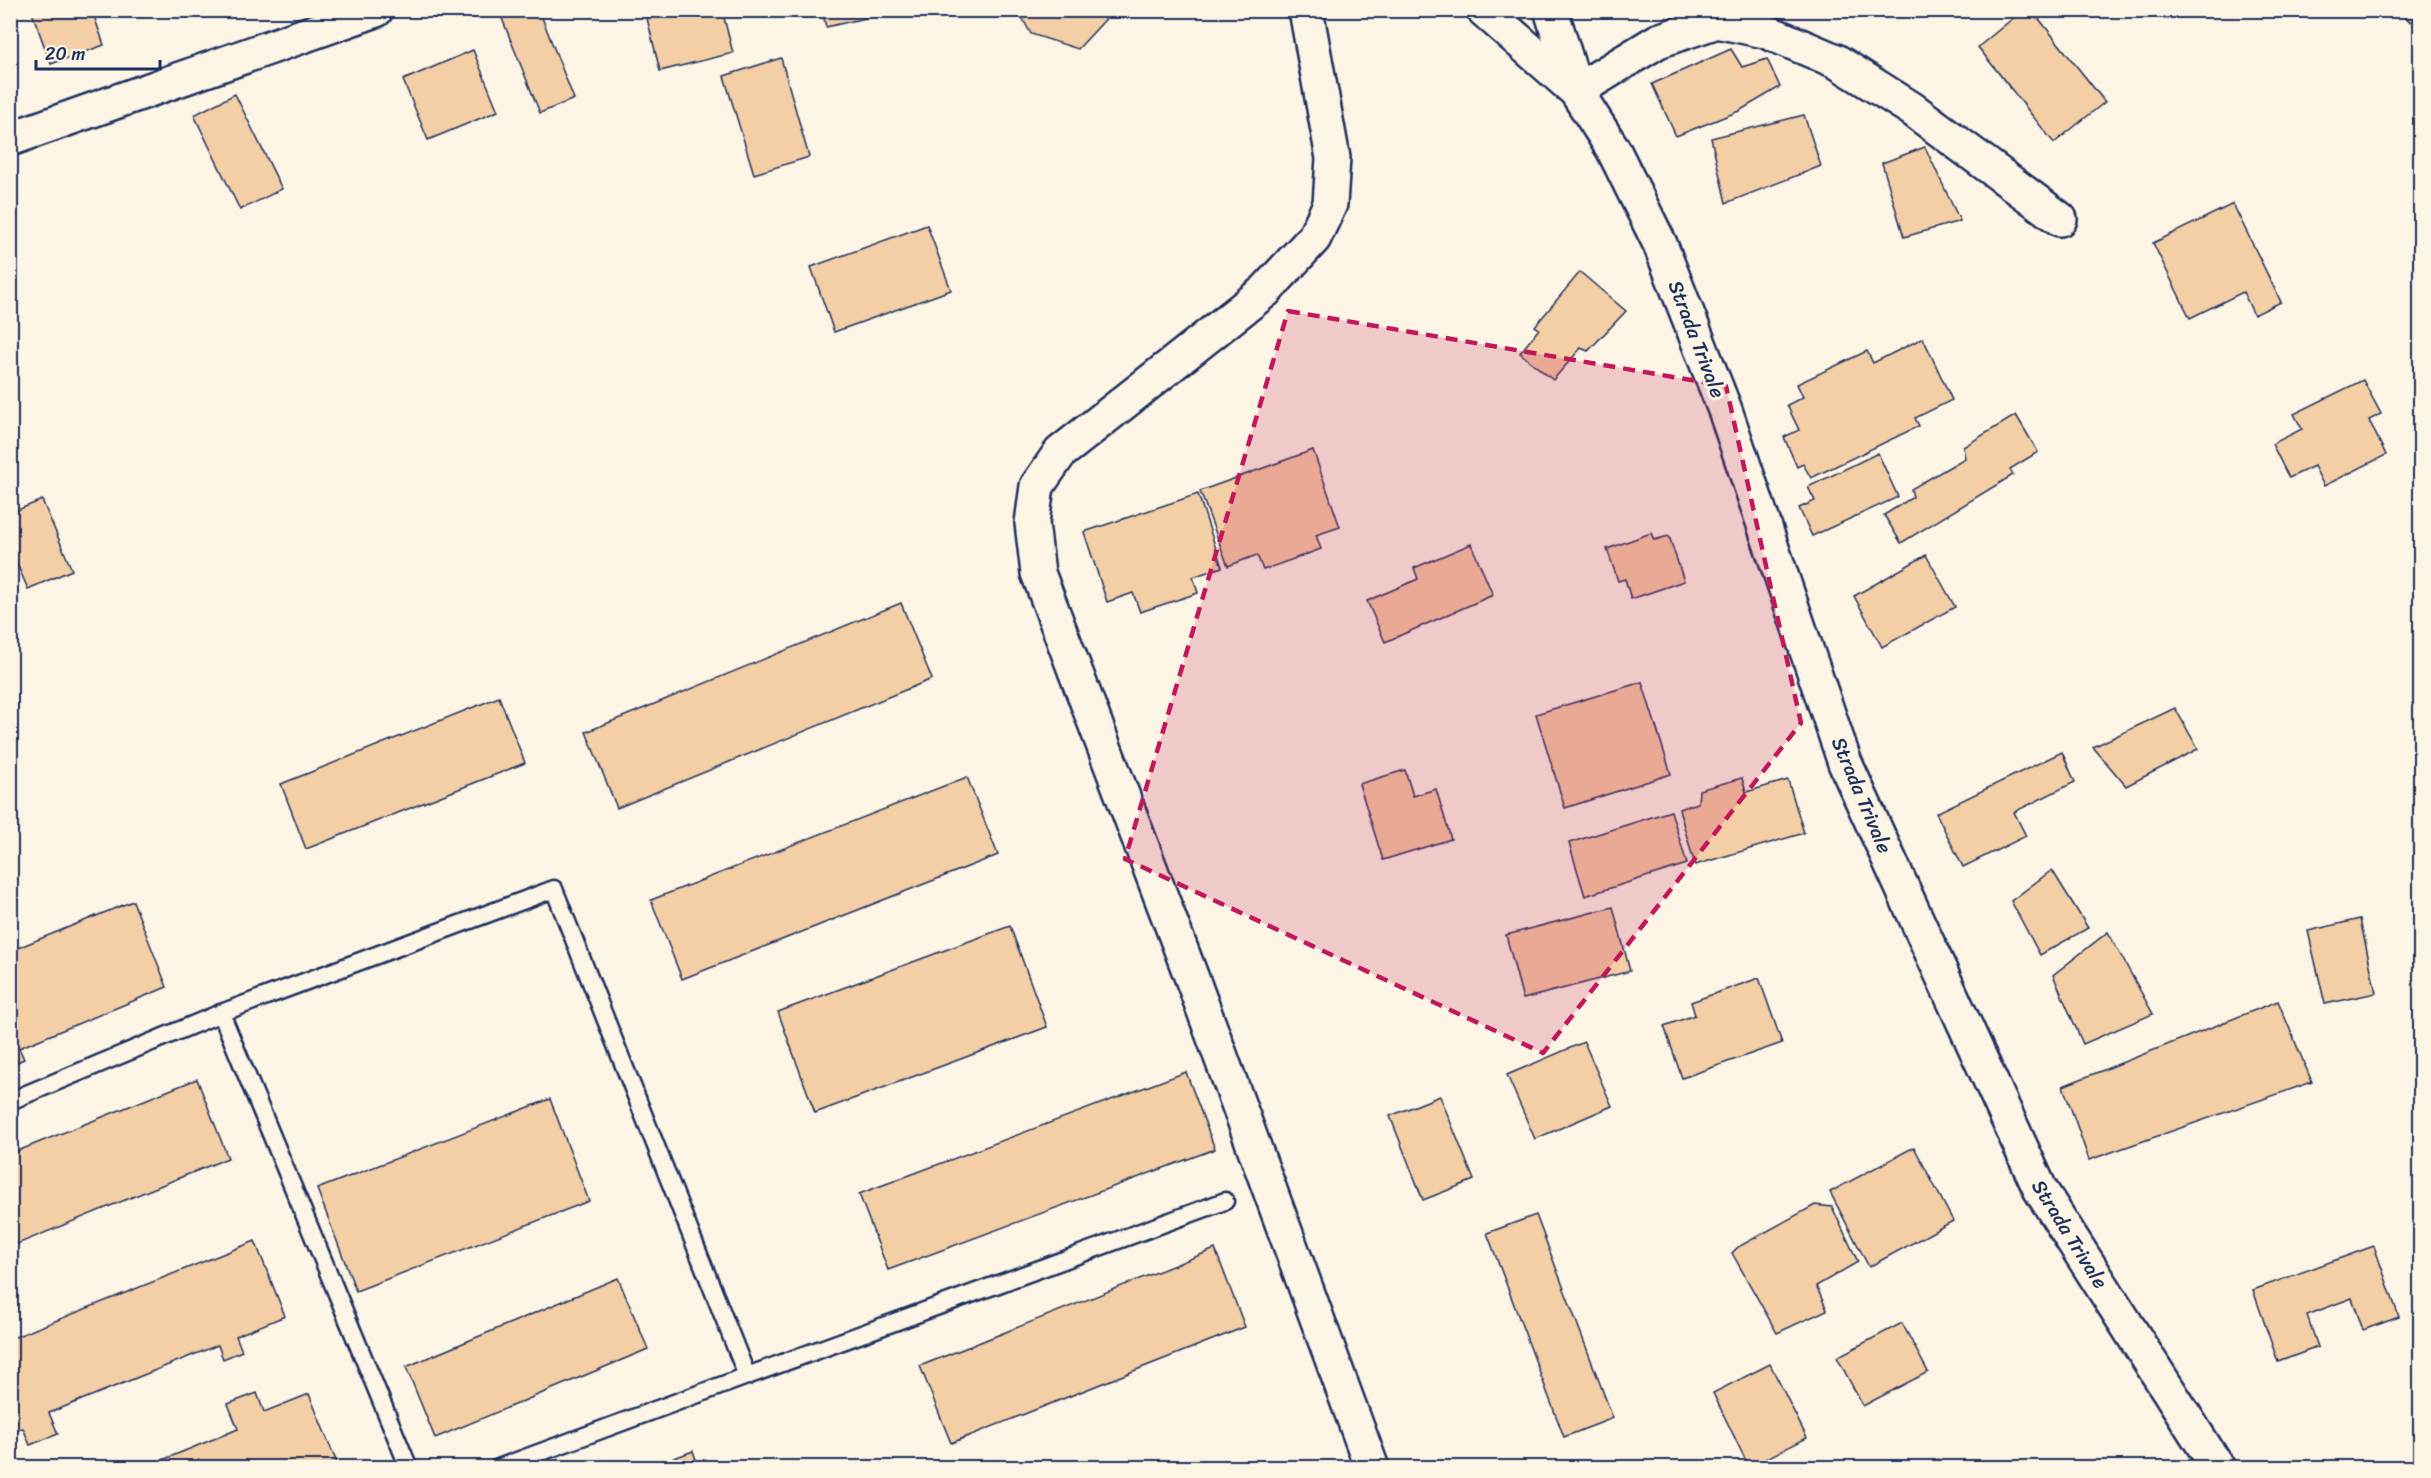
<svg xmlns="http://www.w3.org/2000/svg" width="2431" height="1478" font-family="Sriracha,sans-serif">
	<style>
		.building { fill: #f4cea4; stroke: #1b2f5e; stroke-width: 1.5 }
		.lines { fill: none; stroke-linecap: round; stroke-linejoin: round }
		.service-casing { stroke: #1b2f5e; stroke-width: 21 }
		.minor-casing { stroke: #1b2f5e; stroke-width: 38 }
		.primary-casing { stroke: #1b2f5e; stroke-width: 38 }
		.service { stroke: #fcf5e5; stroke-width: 16 }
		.minor { stroke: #fcf5e5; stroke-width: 33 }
		.primary { stroke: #fcf5e5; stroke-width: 33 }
		.marked { fill: #c2185b; fill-opacity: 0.2; stroke: #c2185b; stroke-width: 4.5; stroke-dasharray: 12 8; stroke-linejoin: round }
		.labels { text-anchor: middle; stroke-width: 6; stroke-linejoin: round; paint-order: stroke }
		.street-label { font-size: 20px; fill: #1b2f5e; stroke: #fcf5e5 }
	</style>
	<rect width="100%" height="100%" fill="#fcf5e5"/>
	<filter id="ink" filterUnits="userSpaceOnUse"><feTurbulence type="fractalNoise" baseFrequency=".0167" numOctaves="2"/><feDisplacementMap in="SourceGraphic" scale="12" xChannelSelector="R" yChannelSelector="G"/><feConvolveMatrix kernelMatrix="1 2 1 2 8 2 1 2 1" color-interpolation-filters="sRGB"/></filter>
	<g filter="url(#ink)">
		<g class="building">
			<polygon points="31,10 92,10 104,45 51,64"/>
			<polygon points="539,10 574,99 540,113 499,11"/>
			<polygon points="645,10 722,10 733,53 660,71"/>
			<polygon points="822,10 865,10 866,18 826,27"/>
			<polygon points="1018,10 1114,10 1078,49 1031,34"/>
			<polygon points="2023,10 2032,10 2105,102 2054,143 1978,47"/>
			<polygon points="2400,10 2420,10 2420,14 2410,22"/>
			<polygon points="1731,49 1742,67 1767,59 1780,87 1739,111 1676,136 1652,84"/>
			<polygon points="473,50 498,111 428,140 403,80"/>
			<polygon points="781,58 809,157 754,174 724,76"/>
			<polygon points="235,94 282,189 240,210 194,115"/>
			<polygon points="1804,115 1821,166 1726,203 1711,138"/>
			<polygon points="1925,147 1960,221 1904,237 1882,163"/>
			<polygon points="2233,204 2281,302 2254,315 2243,292 2190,318 2153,243"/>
			<polygon points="927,225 951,290 834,332 811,267"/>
			<polygon points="1580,272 1626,311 1588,351 1581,348 1553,380 1520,353 1539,329 1535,326"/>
			<polygon points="1923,338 1952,400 1915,418 1919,426 1811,478 1803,464 1797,467 1784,437 1799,430 1787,405 1803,397 1797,384 1867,351 1873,363"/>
			<polygon points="2363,380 2381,414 2369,420 2386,455 2324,486 2314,466 2289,478 2272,444 2302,429 2294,414"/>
			<polygon points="2016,415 2038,452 2010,469 2013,475 1901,543 1884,515 1913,497 1911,489 1965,458 1963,447"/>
			<polygon points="1313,450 1340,527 1316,535 1321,549 1263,570 1257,555 1228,566 1200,491"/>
			<polygon points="1878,453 1898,497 1812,536 1799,508 1815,501 1808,487"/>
			<polygon points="1198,494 1222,567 1193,577 1198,593 1140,612 1133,593 1107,602 1084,532"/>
			<polygon points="42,500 72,570 28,589 10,548 10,513"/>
			<polygon points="1651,533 1654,540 1669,536 1684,581 1631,599 1625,579 1618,581 1607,549"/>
			<polygon points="1471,544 1493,595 1385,642 1367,601 1418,579 1414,568"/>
			<polygon points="1926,555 1955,607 1882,647 1854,596"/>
			<polygon points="901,603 932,679 617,808 586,732"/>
			<polygon points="1642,682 1671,774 1565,808 1536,714"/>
			<polygon points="499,697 525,763 306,849 281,784"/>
			<polygon points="2175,708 2198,749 2126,786 2093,747"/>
			<polygon points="2062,752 2075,782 2014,812 2026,836 1963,867 1936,813"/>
			<polygon points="1405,770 1413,796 1436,789 1451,839 1383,860 1359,784"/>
			<polygon points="967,777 998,855 682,979 651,900"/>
			<polygon points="1742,778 1746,792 1788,780 1804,833 1695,865 1679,809 1698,803 1699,790"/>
			<polygon points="1671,811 1687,864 1585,896 1569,843"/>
			<polygon points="2052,870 2088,928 2040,955 2011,901"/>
			<polygon points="133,901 167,987 19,1048 24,1059 10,1065 10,951"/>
			<polygon points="1613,907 1630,971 1523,999 1506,935"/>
			<polygon points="2360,919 2376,993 2325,1004 2308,931"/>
			<polygon points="1010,926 1047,1027 815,1113 778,1012"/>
			<polygon points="2108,932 2153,1014 2083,1044 2053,975"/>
			<polygon points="1759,978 1782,1043 1682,1078 1664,1026 1695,1015 1691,1002"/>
			<polygon points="2278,1001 2312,1082 2089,1160 2063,1086"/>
			<polygon points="1584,1042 1612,1106 1535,1139 1507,1075"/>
			<polygon points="1186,1072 1215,1149 888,1270 859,1194"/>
			<polygon points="197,1079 228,1158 10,1247 10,1154"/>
			<polygon points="1440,1096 1474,1180 1423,1200 1390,1116"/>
			<polygon points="550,1099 589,1201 356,1291 317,1189"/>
			<polygon points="1914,1147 1953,1221 1869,1267 1830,1192"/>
			<polygon points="1815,1205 1832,1207 1858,1262 1816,1286 1827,1310 1777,1333 1732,1253 1738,1247"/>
			<polygon points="1536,1215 1613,1418 1564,1437 1487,1233"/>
			<polygon points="255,1241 285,1316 236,1336 242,1351 223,1359 218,1345 49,1413 58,1434 30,1445 23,1428 10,1433 10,1339"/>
			<polygon points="2374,1246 2399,1317 2363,1330 2352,1298 2307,1315 2318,1347 2278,1362 2253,1290"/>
			<polygon points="1215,1249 1245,1327 951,1443 920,1366"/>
			<polygon points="618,1278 648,1349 435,1438 406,1367"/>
			<polygon points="1902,1323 1928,1372 1863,1406 1837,1357"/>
			<polygon points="1770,1364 1807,1438 1749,1467 1713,1393"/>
			<polygon points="257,1393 264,1412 309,1394 339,1468 143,1468 238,1429 228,1404"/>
			<polygon points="693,1451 699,1468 647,1468"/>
		</g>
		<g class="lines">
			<defs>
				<g id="service">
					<polyline points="221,1013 409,1468"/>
					<polyline points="10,1101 221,1013 554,889 747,1376 498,1468"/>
					<polyline points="747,1376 1225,1201"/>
				</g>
				<g id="minor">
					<polyline points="1306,10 1333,158 1330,204 1314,238 1265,291 1060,453 1037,486 1032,523 1038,573 1196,989 1372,1468"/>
					<polyline points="1484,10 1576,91 1613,149 1660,244 1725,410 1845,763 2040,1189 2218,1468"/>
					<polyline points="1551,10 1576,91 1658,41 1717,21 1765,31 1836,61 1912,109 2060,219"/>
				</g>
				<polyline id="primary" points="10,139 376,10"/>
			</defs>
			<use href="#service" class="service-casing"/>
			<use href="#minor" class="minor-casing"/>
			<use href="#primary" class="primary-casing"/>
			<use href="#service" class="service"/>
			<use href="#minor" class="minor"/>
			<use href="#primary" class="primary"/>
		</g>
	</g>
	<path class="marked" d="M 1288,311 L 1726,386 L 1801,723 L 1543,1053 L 1125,859 Z"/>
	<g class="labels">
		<g class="street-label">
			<text transform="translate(1697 339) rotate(69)" y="7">Strada Trivale</text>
			<text transform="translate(1862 795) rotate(67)" y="7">Strada Trivale</text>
			<text transform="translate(2070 1234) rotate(58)" y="7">Strada Trivale</text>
		</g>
	</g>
	<rect width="2431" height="1478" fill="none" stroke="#fcf5e5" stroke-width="36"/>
	<rect x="18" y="18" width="2395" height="1442" fill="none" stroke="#1b2f5e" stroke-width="2" filter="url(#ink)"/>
	<path d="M36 60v9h124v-9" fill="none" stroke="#1b2f5e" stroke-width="3"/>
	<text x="45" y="60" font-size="18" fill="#1b2f5e" stroke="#fcf5e5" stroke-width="4.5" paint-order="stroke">20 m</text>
</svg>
